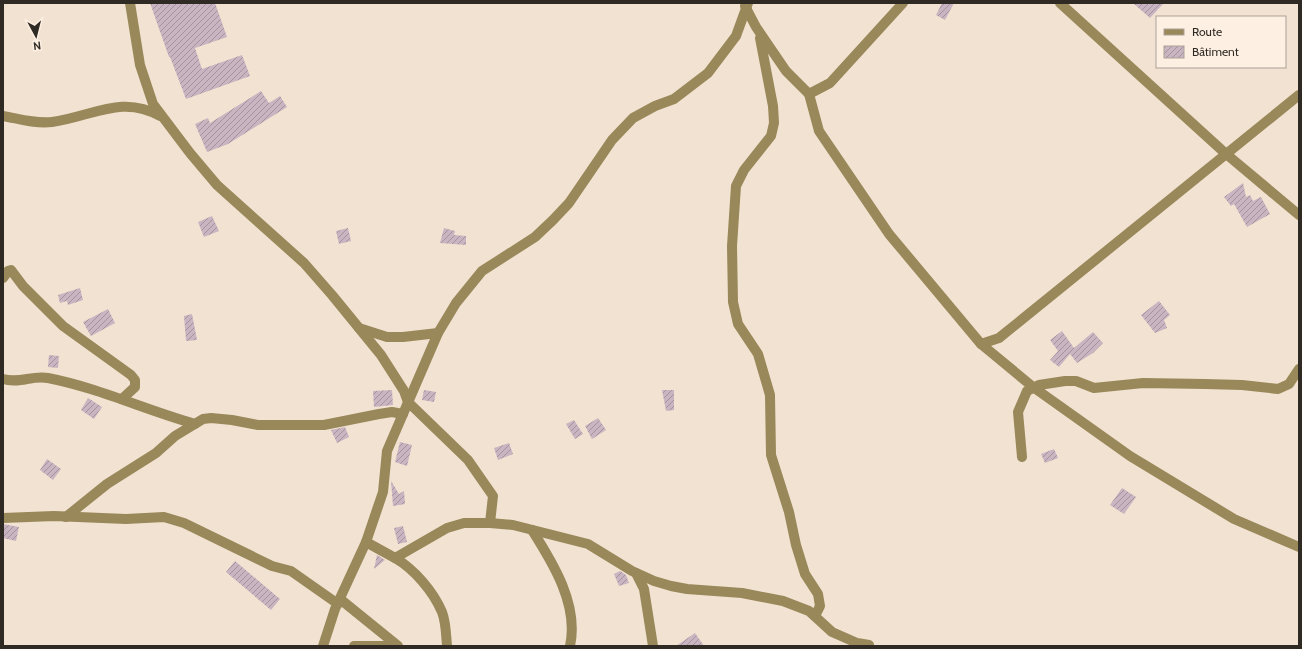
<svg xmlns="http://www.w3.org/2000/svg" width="1302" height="649" font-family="Cabin,sans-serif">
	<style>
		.building { fill: url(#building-hatch) }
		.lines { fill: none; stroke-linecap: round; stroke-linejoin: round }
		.minor { stroke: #998859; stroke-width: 10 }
	</style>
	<defs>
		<pattern id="building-hatch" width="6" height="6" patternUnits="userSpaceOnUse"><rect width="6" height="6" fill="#c9b5c1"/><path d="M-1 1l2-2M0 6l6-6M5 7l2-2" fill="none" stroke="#a4939d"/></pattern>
	</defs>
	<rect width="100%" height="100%" fill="#f2e2d2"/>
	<g class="building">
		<polygon points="150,3 215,3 227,37 195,48 202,69 242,55 250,76 186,99 170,57 169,57"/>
		<polygon points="942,3 954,3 945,20 936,15"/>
		<polygon points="1133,3 1164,3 1150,18"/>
		<polygon points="261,91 269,103 280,96 287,107 228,144 207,152 195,124 208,118 210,123"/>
		<polygon points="1243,183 1246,197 1250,195 1253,201 1261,197 1270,214 1247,227 1234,204 1231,206 1224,197"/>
		<polygon points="212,216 219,231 204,237 198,222"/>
		<polygon points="348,228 351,241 339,244 336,231"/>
		<polygon points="444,228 455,231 454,235 466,236 466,245 440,243"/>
		<polygon points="80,288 83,300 68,305 67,301 60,303 58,295"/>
		<polygon points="1159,301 1170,315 1164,320 1167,328 1155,333 1141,315"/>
		<polygon points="108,309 115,323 91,336 83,322"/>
		<polygon points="192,314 197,340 186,341 184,316"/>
		<polygon points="1062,331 1074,348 1093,332 1103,343 1093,353 1077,363 1070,354 1059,367 1050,360 1058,351 1050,340"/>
		<polygon points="49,355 59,356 58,368 48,367"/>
		<polygon points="392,390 393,405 374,407 373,391"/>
		<polygon points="424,390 436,392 434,402 422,400"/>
		<polygon points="662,390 674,390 674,410 666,411"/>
		<polygon points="88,398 102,407 94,419 81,410"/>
		<polygon points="598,418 606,430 592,439 585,426"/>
		<polygon points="574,420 583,434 575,439 566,424"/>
		<polygon points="345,427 349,437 337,443 331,430"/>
		<polygon points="400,442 412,445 407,466 395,462"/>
		<polygon points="509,443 513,454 498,460 494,448"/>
		<polygon points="1054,449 1058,458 1045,463 1041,454"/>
		<polygon points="47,459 61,469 53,480 40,470"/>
		<polygon points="391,481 399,494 404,491 405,504 393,506"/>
		<polygon points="1122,488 1136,497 1124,514 1110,505"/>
		<polygon points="3,524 19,527 16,541 3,538"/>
		<polygon points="403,526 407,542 398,544 394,528"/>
		<polygon points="377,555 385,560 374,569"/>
		<polygon points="235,561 280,599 271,610 226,572"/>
		<polygon points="620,571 626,575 629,583 619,586 614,574"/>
		<polygon points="695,633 704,646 676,646"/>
	</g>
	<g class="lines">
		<g class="minor">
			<polyline points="130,3 140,65 153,104 190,153 217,185 304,263 332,295 381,355 404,391 408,402 468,460 493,496 490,523"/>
			<polyline points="1060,3 1225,153 1299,215"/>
			<polyline points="745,6 756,27 786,71 809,94 819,131 889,234 981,344 1033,387 1130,456 1234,519 1299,547"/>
			<polyline points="760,38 773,106 774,123 771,136 744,170 736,186 732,246 733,302 738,324 758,354 770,395 771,455 789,512 796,545 805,574 818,594 820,606 815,616"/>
			<polyline points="809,94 830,83 903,3"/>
			<path d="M 3,116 C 20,119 35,124 52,122 C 91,117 122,94 160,116"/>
			<polyline points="3,278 8,271 11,270 23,286 63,326 131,375 135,380 135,387 122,399"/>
			<polyline points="359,328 387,337 403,337 438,333"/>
			<polyline points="981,344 999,338 1299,95"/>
			<path d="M 3,379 C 19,384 32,375 48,378 C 99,388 145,410 195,424"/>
			<polyline points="1022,457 1018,412 1027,391 1039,385 1065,381 1076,381 1094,388 1143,383 1205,384 1242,385 1278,389 1289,384 1299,369"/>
			<polyline points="66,517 107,484 156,453 175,436 203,419 211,418 232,420 258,425 324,425 379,414 392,412 403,414"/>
			<polyline points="3,518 54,516 126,519 164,517 184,523 272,566 291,571 338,604"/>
			<path d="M 532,530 C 553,563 579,605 570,646"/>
			<polyline points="366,542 395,558 447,528 464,523 490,523 513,525 588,544 632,571 654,581 671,586 687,589 742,593 783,601 809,611 832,632 857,643 869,645"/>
			<path d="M 395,558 C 414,569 433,591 442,612 C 446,622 446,635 447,646"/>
			<polyline points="636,573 644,589 653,646"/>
			<polyline points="340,599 398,646"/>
			<polyline points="323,646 335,609 366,542 383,492 387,451 438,333 456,303 482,271 535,237 553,220 569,203 612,140 633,118 655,106 674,99 708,73 736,36 748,3"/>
			<polyline points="354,646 394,646"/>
		</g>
	</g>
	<rect width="1302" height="649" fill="none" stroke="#302a24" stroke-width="8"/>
	<rect x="1156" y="16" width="130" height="52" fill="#fdf0e3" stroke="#aba197"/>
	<rect x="1164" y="29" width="20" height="6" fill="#998859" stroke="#aba197"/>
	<text x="1192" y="36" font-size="12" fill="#302a24">Route</text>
	<rect x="1164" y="46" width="20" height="12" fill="url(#building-hatch)" stroke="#aba197"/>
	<text x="1192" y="56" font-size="12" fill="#302a24">Bâtiment</text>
	<g transform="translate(36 36) rotate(173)" stroke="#fdf0e3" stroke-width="3" paint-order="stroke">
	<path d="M0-3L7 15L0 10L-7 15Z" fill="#302a24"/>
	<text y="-6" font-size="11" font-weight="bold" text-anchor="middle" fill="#302a24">N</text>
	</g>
</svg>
